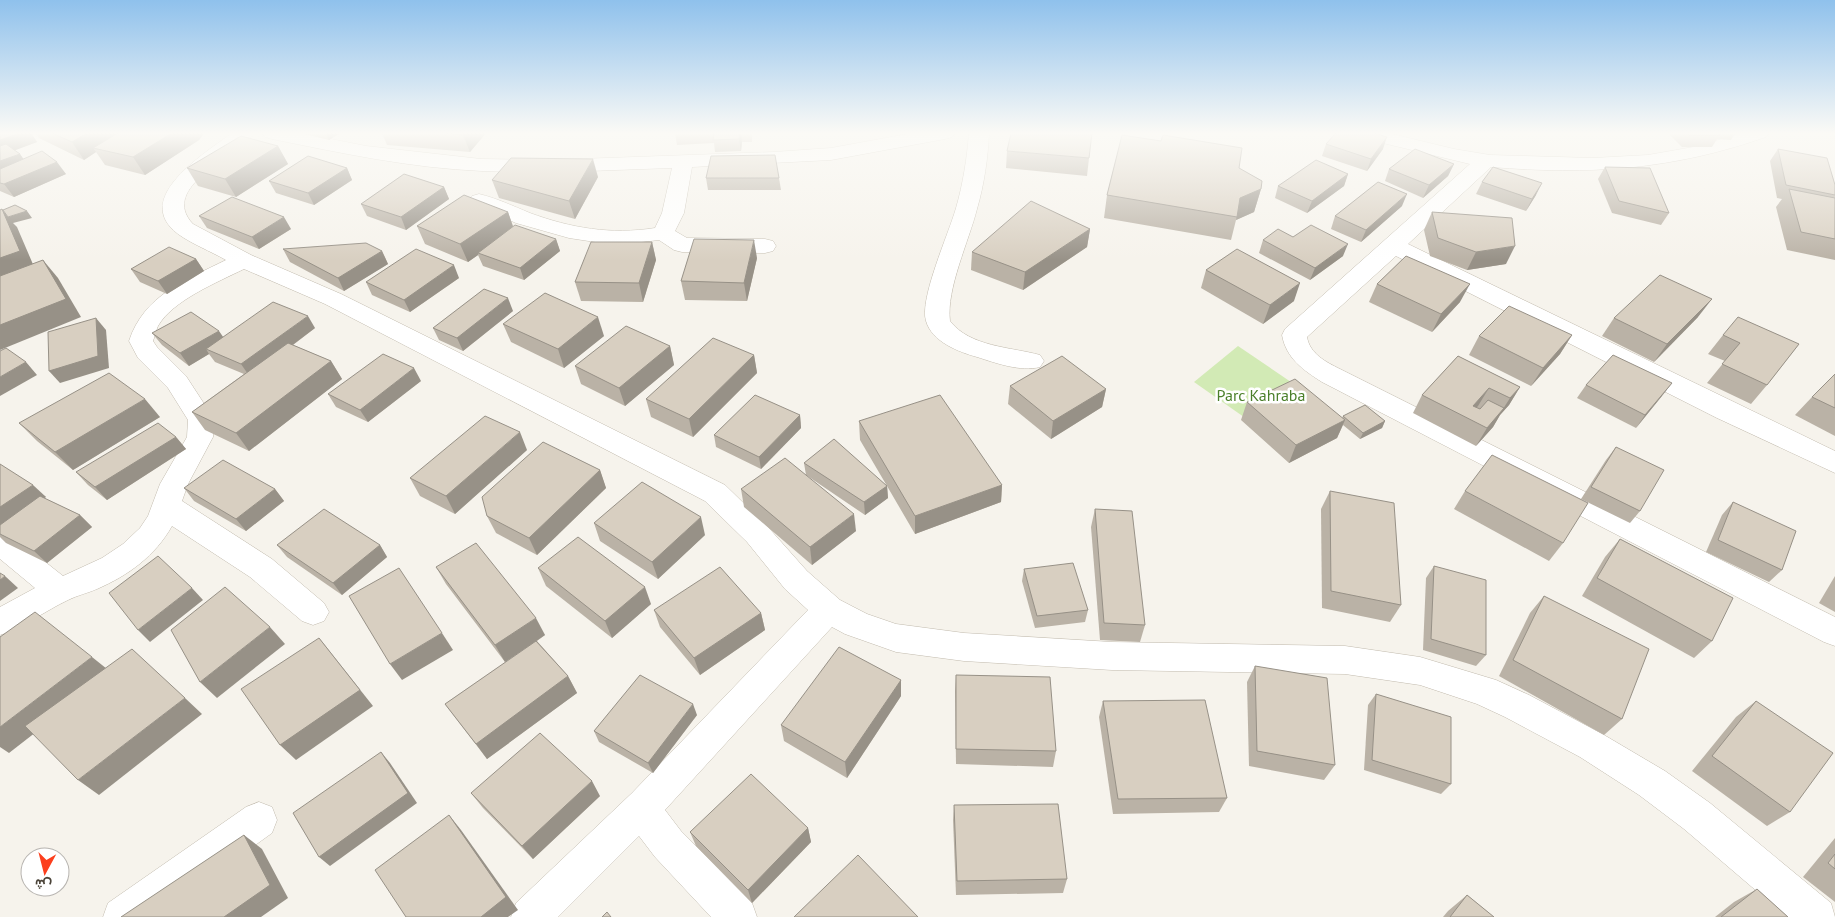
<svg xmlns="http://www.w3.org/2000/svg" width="1835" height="917" font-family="'PT Sans',Vazirmatn,sans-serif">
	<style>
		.green { fill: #d2eab5 }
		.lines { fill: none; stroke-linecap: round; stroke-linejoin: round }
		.minor-casing { stroke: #c2bbae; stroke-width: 1 }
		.minor { fill: #fff; fill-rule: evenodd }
		.wall { fill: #bab2a6 }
		.shaded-wall { fill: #979187 }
		.building { fill: #d8cfc1; stroke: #979187 }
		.labels { text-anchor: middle; stroke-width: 5; stroke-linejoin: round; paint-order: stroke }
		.park-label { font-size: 16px; fill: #4a7f2a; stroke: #fff }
	</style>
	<rect width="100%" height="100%" fill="#f6f3ec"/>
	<polygon class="green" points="1238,346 1313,397 1261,429 1194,382"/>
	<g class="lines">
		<defs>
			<g id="minor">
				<path d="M 232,133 L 254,133 C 237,157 158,187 193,224 L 251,255 L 341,294 L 725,485 L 767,526 L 807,571 L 840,600 L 867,614 L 896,624 L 964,633 L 1112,642 L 1345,646 L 1420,657 L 1496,680 L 1529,695 L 1604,735 L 1665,771 L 1710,803 L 1831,903 L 1835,917 L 1787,917 L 1684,829 L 1639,795 L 1580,757 L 1505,717 L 1477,704 L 1420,685 L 1345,674 L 1112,670 L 964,661 L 896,652 L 845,634 L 832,627 L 665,810 L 681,831 L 752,903 L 757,917 L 711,917 L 655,857 L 639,836 L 558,917 L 511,917 L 516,903 L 632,793 L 808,610 L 785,589 L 747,542 L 705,501 L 325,304 L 244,269 C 218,282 173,300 158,326 C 156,330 155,336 153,341 L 157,347 L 186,376 L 214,419 L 213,437 L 188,484 L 182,501 L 272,559 L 324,603 L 329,612 L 324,621 L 313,625 L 302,621 L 250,577 L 172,526 C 155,556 129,575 97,589 C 88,593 78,595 68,600 C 45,611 24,627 0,635 L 0,607 L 35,588 L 0,559 L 0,530 L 10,534 L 63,576 L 102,558 L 123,544 L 140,528 L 148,516 L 160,484 L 187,437 L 188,420 L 168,388 L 138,358 L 129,341 C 144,295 186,280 226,260 C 210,251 192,244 178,234 C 130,198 207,152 232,133 Z"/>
				<path d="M 262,133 L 301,133 L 366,146 L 481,159 L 551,160 L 774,152 L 831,148 L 913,133 L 955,133 L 952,137 L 945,139 L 831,160 L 692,167 L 684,213 L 675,231 L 687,238 L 765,239 L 773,241 L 776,246 L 773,251 L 765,253 L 682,252 L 674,250 L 659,240 L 615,245 L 569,238 L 516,223 L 472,204 L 468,200 L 472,196 L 479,194 C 496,198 513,206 530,213 C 571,228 611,235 655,228 L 662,213 L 672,168 C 608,170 545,174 482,171 C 411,168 341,153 272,139 L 265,137 Z"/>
				<path d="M 969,133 L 989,133 C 988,158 984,185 977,209 C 969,241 946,289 950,321 C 970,347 1011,347 1040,355 L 1044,361 L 1040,367 C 1020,372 996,363 977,357 C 959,352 932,342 926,321 C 919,299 949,233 956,208 C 963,184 967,158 969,133 Z"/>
				<path d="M 1355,133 L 1388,133 L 1454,149 L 1490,155 L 1593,158 L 1648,155 L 1699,146 L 1740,133 L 1769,133 L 1766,137 C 1671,170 1590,175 1491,167 L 1408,244 L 1835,451 L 1835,473 L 1717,418 L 1396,256 L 1307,337 C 1310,354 1326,362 1340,369 L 1835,617 L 1835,646 L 1824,642 L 1322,382 C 1303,370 1286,358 1282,335 L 1285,329 L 1470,164 L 1358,137 Z"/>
				<polygon points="259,802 272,807 277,820 272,833 155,917 103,917 108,903 246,807"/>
			</g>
		</defs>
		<use href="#minor" class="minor-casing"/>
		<use href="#minor" class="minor"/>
	</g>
	<g class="wall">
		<polygon points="0,133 31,133 37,142 14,150 20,154 23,159 66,174 14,197 0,191"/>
		<polygon points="35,133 204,133 199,140 145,175 105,165 96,152 84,160 39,138"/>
		<polygon points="300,133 340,133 329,140"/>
		<polygon points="382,133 486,133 470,152 387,145"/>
		<polygon points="675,133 752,133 752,142 742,142 741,151 715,152 714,143 677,145"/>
		<polygon points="1668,133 1735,133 1731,140 1717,139 1712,147 1682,147"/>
		<polygon points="1326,144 1383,149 1367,171 1322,156"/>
		<polygon points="278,146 288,164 236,197 198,186 187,168"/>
		<polygon points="1778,149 1835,185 1835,260 1787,250 1776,207 1782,199 1777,198 1770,161"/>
		<polygon points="1007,151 1089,158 1087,176 1006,168"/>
		<polygon points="1454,164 1448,176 1423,198 1385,181 1389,169"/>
		<polygon points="1605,167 1669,213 1661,225 1612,213 1598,179"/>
		<polygon points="347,168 352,180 314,205 276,193 269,181"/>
		<polygon points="1239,168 1261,189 1254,212 1236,220 1231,240 1104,218 1107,195"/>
		<polygon points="1348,174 1344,186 1307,213 1275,198 1278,186"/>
		<polygon points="598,177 575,219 499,198 492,180"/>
		<polygon points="706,178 779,178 781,190 708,190"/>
		<polygon points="1482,182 1536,195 1526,211 1476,194"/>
		<polygon points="444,187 449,199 406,230 367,216 361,204"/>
		<polygon points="1402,206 1361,242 1331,229 1335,216"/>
		<polygon points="508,212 513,226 556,239 560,251 524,280 483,266 478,255 468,262 425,244 417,226"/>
		<polygon points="1432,212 1506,264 1467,270 1430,256 1424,230"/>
		<polygon points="199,216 291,229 259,249 207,228"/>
		<polygon points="1090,229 1087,247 1023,290 971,270 972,252"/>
		<polygon points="1293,237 1343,256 1310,280 1259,253 1263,240"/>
		<polygon points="652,242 656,260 643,302 581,301 575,282"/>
		<polygon points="283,249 382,251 388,264 344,291 290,262"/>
		<polygon points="757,258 747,301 685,300 681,281"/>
		<polygon points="196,259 204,271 167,294 140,282 131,269"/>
		<polygon points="1206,270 1294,301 1263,324 1201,288"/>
		<polygon points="459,278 410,312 372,295 366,282"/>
		<polygon points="1377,284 1460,302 1432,332 1369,302"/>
		<polygon points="513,311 463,351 439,340 433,328"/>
		<polygon points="1698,317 1654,362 1602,336 1614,318"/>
		<polygon points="503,324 604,336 564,368 511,342"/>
		<polygon points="315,328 293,345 331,361 342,379 249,451 205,430 192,412 244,374 215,362 209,354 189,366 162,345 152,333 223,337"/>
		<polygon points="1572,335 1560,354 1531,386 1469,355 1479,336"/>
		<polygon points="1723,335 1799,344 1767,385 1751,404 1707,383 1725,361 1708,354"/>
		<polygon points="670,346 674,365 625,406 581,384 575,366"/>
		<polygon points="754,355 757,373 693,437 651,417 646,399"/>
		<polygon points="1458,356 1520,387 1509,405 1500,415 1493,427 1476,446 1413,413 1422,395"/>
		<polygon points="1835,374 1835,436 1795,415 1812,397"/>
		<polygon points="421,381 368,422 336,407 328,394"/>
		<polygon points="1672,383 1636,428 1577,398 1586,385"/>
		<polygon points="1010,386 1106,389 1102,407 1051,439 1008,404"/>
		<polygon points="1247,402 1342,418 1343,416 1385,421 1382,428 1360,439 1343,425 1337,438 1289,463 1241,420"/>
		<polygon points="800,415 801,428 761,469 716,447 714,435"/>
		<polygon points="160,417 73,470 37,441 19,423"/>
		<polygon points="859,421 1002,485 1001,502 915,534 887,486 888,498 865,515 806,475 804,463 887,486 860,440"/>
		<polygon points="176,437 186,449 107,500 88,485 76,472"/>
		<polygon points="1616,447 1640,511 1630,523 1581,499 1606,460"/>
		<polygon points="527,450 455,514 420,496 410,478"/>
		<polygon points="0,465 46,497 44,498 80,515 92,527 47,563 6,543 0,537"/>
		<polygon points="600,470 606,488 537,555 496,533 487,516"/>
		<polygon points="184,488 275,489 284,501 246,531 194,501"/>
		<polygon points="741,489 856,531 812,565 744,507"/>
		<polygon points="1330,491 1401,605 1390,622 1322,608 1321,509"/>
		<polygon points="1465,491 1563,543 1549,561 1454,509"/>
		<polygon points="1733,502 1782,570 1769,582 1706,552 1722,515"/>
		<polygon points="1095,509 1145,625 1140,642 1100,640 1091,527"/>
		<polygon points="594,523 705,535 658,579 600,541"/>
		<polygon points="1620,539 1712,641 1694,658 1582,596 1605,557"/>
		<polygon points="277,545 380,545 387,557 342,595 287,557"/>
		<polygon points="1434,566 1486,655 1476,666 1423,650 1426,578"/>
		<polygon points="436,567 545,635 537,641 568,676 577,693 487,759 445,704 531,645 505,662 446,584"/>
		<polygon points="538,568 651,604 612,638 546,586"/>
		<polygon points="1024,569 1088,610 1085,622 1035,628 1022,581"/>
		<polygon points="1835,576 1835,612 1819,603"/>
		<polygon points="1544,596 1622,719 1604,735 1499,676 1530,613"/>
		<polygon points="654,610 761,613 765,630 700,675 660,627"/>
		<polygon points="1255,666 1335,765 1324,780 1249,766 1247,682"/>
		<polygon points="956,675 1056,751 1053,767 956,764 955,691"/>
		<polygon points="901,680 901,696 847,778 784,741 781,725"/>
		<polygon points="1376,694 1451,784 1441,794 1364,770 1368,705"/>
		<polygon points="1103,701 1227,798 1219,812 1113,814 1099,717"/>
		<polygon points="1756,701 1790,812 1767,826 1692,771 1736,717"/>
		<polygon points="697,715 653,773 599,742 594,731"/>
		<polygon points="471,793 600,796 533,859 483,808"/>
		<polygon points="954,805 1067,879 1063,893 956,895 953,820"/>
		<polygon points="808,828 811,842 752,903 696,846 690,832"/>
		<polygon points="1835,838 1835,902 1803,877"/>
		<polygon points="1757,889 1788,917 1715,917 1734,902"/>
		<polygon points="1467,895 1494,917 1443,917 1448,911"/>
	</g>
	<g class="shaded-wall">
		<polygon points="20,133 31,133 37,142 0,156 0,140"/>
		<polygon points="87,133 125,133 93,148 96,152 84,160 72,142"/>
		<polygon points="172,133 204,133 199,140 145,175 133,157"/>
		<polygon points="326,133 340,133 329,140"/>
		<polygon points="464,133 486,133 470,152 463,135"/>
		<polygon points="740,133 741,133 742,142 741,151 739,139"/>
		<polygon points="1387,137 1383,149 1367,171 1371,159"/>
		<polygon points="278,146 288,164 236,197 225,179"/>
		<polygon points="20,154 29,167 0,176 0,161"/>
		<polygon points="593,159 598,177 575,219 569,201"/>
		<polygon points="57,162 66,174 14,197 4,184"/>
		<polygon points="1454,164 1448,176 1423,198 1429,185"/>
		<polygon points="347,168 352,180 314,205 308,193"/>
		<polygon points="1348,174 1344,186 1307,213 1312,201"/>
		<polygon points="1542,183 1536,195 1526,211 1532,199"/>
		<polygon points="444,187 449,199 406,230 401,217"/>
		<polygon points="1261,189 1254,212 1236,220 1240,198"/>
		<polygon points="1407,194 1402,206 1361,242 1366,230"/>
		<polygon points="2,209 8,217 27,211 32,218 13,223 17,227 35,269 0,281 0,258"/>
		<polygon points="508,212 514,230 478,253 478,255 468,262 460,244"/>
		<polygon points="284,217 291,229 259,249 252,237"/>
		<polygon points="1090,229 1087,247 1023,290 1025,272"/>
		<polygon points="556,239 560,251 524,280 520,268"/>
		<polygon points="754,240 757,258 747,301 744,283"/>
		<polygon points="652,242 656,260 643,302 639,283"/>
		<polygon points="1348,244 1343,256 1310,280 1315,268"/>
		<polygon points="1515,246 1506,264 1467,270 1476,252"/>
		<polygon points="382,251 388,264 344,291 338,278"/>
		<polygon points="196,259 204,271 167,294 158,281"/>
		<polygon points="43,260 58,278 81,317 0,350 0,325"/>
		<polygon points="454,265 459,278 410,312 404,300"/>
		<polygon points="1300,283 1294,301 1263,324 1270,305"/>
		<polygon points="1470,284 1460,302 1432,332 1441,314"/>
		<polygon points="508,298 513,311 463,351 457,338"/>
		<polygon points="1712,299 1698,317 1654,362 1667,344"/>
		<polygon points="308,316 315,328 250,377 241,364"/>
		<polygon points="598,317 604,336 564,368 558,349"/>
		<polygon points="96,318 106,330 109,368 60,383 49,371"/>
		<polygon points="219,331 228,344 206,349 209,354 189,366 180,353"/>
		<polygon points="1572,335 1560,354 1531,386 1543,368"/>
		<polygon points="670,346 674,365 625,406 619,388"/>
		<polygon points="754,355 757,373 693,437 689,419"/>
		<polygon points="331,361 342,379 249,451 236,433"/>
		<polygon points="26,362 37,375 0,396 0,377"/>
		<polygon points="414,368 421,381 368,422 360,410"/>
		<polygon points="1672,383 1662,396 1636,428 1645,415"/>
		<polygon points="1520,387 1509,405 1500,415 1493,427 1476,446 1487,428 1503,409 1510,398"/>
		<polygon points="1489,388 1478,406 1467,418 1473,406"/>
		<polygon points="1106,389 1102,407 1051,439 1053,421"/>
		<polygon points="145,399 160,417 73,470 55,452"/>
		<polygon points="800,415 801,428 761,469 759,457"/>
		<polygon points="1345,420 1337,438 1289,463 1296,445"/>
		<polygon points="1385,421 1382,428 1360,439 1363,433"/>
		<polygon points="520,432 527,450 455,514 446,496"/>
		<polygon points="176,437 186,449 107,500 95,487"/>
		<polygon points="600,470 606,488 537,555 529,538"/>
		<polygon points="33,485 46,497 1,527 0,527 0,507"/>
		<polygon points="1002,485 1001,502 915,534 915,516"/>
		<polygon points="887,486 888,498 865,515 864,502"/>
		<polygon points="275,489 284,501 246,531 236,519"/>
		<polygon points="854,514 856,531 812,565 810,547"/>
		<polygon points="80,515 92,527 47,563 34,551"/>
		<polygon points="701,517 705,535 658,579 652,562"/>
		<polygon points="380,545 387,557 342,595 333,583"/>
		<polygon points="5,576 18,588 0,601 0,580"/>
		<polygon points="645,587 651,604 612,638 605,621"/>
		<polygon points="192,588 203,600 150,642 138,630"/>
		<polygon points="761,613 765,630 700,675 694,658"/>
		<polygon points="536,618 545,635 505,662 495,645"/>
		<polygon points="270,627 285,644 217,698 200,682"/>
		<polygon points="442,633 453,650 402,680 390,664"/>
		<polygon points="319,638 373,706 296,760 280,745"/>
		<polygon points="92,657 112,673 9,753 0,747 0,727"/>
		<polygon points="568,676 577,693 487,759 476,744"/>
		<polygon points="901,680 901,696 847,778 845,762"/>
		<polygon points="185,698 202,714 99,795 78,780"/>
		<polygon points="693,704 697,715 653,773 648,763"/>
		<polygon points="381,752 390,763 417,803 330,866 319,857"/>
		<polygon points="592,781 600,796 533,859 522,846"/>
		<polygon points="449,815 461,830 518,910 508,917 481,917"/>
		<polygon points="808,828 811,842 752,903 748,890"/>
		<polygon points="244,835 262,849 288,898 261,917 224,917"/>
	</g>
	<g class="building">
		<polygon points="0,133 20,133 0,140"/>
		<polygon points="52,133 87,133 72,142"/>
		<polygon points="118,133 172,133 133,157 93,148"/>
		<polygon points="444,133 464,133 463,135"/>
		<polygon points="714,133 740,133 739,139 713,140"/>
		<polygon points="1011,133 1092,133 1089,158 1007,151"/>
		<polygon points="1336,133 1374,133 1387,137 1371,159 1326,144"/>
		<polygon points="1687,133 1718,133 1720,135 1689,135"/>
		<polygon points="1122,135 1161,141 1163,135 1242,148 1239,168 1262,181 1261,189 1240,198 1237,217 1107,195"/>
		<polygon points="241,136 278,146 225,179 187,168"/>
		<polygon points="6,144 20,154 0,161 0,146"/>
		<polygon points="1415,149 1454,164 1429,185 1389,169"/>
		<polygon points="1778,149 1827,158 1835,185 1835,195 1786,185"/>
		<polygon points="42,151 57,162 4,184 0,183 0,169"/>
		<polygon points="775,155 779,178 706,178 711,156"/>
		<polygon points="308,156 347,168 308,193 269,181"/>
		<polygon points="511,158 593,159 569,201 492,180"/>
		<polygon points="1316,160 1348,174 1312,201 1278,186"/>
		<polygon points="1493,167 1542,183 1532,199 1482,182"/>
		<polygon points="1605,167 1650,168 1669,213 1619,201"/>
		<polygon points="404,174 444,187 401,217 361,204"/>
		<polygon points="1378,182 1407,194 1366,230 1335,216"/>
		<polygon points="1789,189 1835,198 1835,239 1801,232"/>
		<polygon points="464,195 508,212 460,244 417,226"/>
		<polygon points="232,197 284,217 252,237 199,216"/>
		<polygon points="1031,201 1090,229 1025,272 972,252"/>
		<polygon points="15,205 27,211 8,217 3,210"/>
		<polygon points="2,209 20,251 0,258 0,210"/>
		<polygon points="1432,212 1512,218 1515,246 1476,252 1438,238"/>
		<polygon points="515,225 556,239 520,268 478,253"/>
		<polygon points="1311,225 1348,244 1315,268 1263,240 1278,229 1293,237"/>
		<polygon points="694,239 754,240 744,283 681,281"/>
		<polygon points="591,242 652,242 639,283 575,282"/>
		<polygon points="366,243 382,251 338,278 283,249"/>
		<polygon points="169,247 196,259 158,281 131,269"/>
		<polygon points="416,249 454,265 404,300 366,282"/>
		<polygon points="1237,249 1300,283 1270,305 1206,270"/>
		<polygon points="1406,256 1470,284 1441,314 1377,284"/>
		<polygon points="43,260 66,299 0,325 0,276"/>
		<polygon points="1660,275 1712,299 1667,344 1614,318"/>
		<polygon points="484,289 508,298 457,338 433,328"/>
		<polygon points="545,293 598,317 558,349 503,324"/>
		<polygon points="273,302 308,316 241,364 206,349"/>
		<polygon points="1509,306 1572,335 1543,368 1479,336"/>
		<polygon points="191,312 219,331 180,353 152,333"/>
		<polygon points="1738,317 1799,344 1767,385 1722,364 1740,343 1723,335"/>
		<polygon points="96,318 98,356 49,371 48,332"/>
		<polygon points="626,326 670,346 619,388 575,366"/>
		<polygon points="713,338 754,355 689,419 646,399"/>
		<polygon points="288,343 331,361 236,433 192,412"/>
		<polygon points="6,348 26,362 0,377 0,351"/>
		<polygon points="383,354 414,368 360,410 328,394"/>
		<polygon points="1613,355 1672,383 1645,415 1586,385"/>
		<polygon points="1062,356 1106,389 1053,421 1010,386"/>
		<polygon points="1458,356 1520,387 1510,398 1489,388 1473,406 1480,409 1488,400 1504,408 1487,428 1422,395"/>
		<polygon points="109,373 145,399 55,452 19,423"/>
		<polygon points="1835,374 1835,408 1812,397"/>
		<polygon points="1295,379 1345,420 1296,445 1247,402"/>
		<polygon points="755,395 800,415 759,457 714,435"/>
		<polygon points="940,395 1002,485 915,516 859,421"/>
		<polygon points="1365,405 1385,421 1363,433 1343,416"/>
		<polygon points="485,416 520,432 446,496 410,478"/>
		<polygon points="158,423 176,437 95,487 76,472"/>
		<polygon points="834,439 887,486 864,502 804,463"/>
		<polygon points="543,442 600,470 529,538 487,516 482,497"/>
		<polygon points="1616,447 1664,470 1640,511 1591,487"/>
		<polygon points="1492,455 1588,503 1563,543 1465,491"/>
		<polygon points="785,458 854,514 810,547 741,489"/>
		<polygon points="223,460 275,489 236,519 184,488"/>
		<polygon points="0,464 33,485 0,507"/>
		<polygon points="642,482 701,517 652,562 594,523"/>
		<polygon points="1330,491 1394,503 1401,605 1331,591"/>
		<polygon points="40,496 80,515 34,551 0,534 0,525"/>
		<polygon points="1733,502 1796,531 1782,570 1718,540"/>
		<polygon points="324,509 380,545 333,583 277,545"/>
		<polygon points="1095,509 1132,511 1145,625 1104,623"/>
		<polygon points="578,537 645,587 605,621 538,568"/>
		<polygon points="1620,539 1733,598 1712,641 1597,578"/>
		<polygon points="476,543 536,618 495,645 436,567"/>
		<polygon points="158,556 192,588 138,630 109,593"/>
		<polygon points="1073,563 1088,610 1037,616 1024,569"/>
		<polygon points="1434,566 1486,580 1486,655 1431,639"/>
		<polygon points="720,567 761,613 694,658 654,610"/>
		<polygon points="399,568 442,633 390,664 349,596"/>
		<polygon points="0,573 5,576 0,580"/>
		<polygon points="225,587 270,627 200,682 171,630"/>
		<polygon points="1544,596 1649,649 1622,719 1513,660"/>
		<polygon points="35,612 92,657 0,727 0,637"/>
		<polygon points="319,638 360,690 280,745 241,689"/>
		<polygon points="536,641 568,676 476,744 445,704"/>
		<polygon points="839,647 901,680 845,762 781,725"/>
		<polygon points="132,649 185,698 78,780 25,726"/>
		<polygon points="1255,666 1327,678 1335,765 1257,751"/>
		<polygon points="640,675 693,704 648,763 594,731"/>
		<polygon points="956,675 1050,677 1056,751 956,749"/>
		<polygon points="1376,694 1451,717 1451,784 1372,760"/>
		<polygon points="1205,700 1227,798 1118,799 1103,701"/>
		<polygon points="1756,701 1833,753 1790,812 1712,756"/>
		<polygon points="540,733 592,781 522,846 471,793"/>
		<polygon points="381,752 408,793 319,857 293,813"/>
		<polygon points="751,774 808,828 748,890 690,832"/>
		<polygon points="1058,804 1067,879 957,881 954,805"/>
		<polygon points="449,815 506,897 481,917 406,917 375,870"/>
		<polygon points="244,835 270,885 224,917 121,917"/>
		<polygon points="1835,854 1835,869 1828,863"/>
		<polygon points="858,855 918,917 794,917"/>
		<polygon points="1757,889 1788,917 1721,917"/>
		<polygon points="1467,895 1494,917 1450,917"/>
		<polygon points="607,912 611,917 602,917"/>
	</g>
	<linearGradient id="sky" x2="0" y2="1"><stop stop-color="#8fc1ec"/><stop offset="0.51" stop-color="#fbfaf6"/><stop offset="1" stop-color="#fbfaf6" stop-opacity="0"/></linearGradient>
	<rect width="1835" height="261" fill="url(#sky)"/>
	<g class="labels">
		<g class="park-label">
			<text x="1261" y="401">Parc Kahraba</text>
		</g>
	</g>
	<g transform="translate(45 872) rotate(187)"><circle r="24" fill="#ffffff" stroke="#b7b4b0"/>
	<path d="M0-4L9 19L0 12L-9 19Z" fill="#fc3f1d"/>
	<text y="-8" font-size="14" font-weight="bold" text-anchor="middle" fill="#4b4439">ش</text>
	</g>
</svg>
